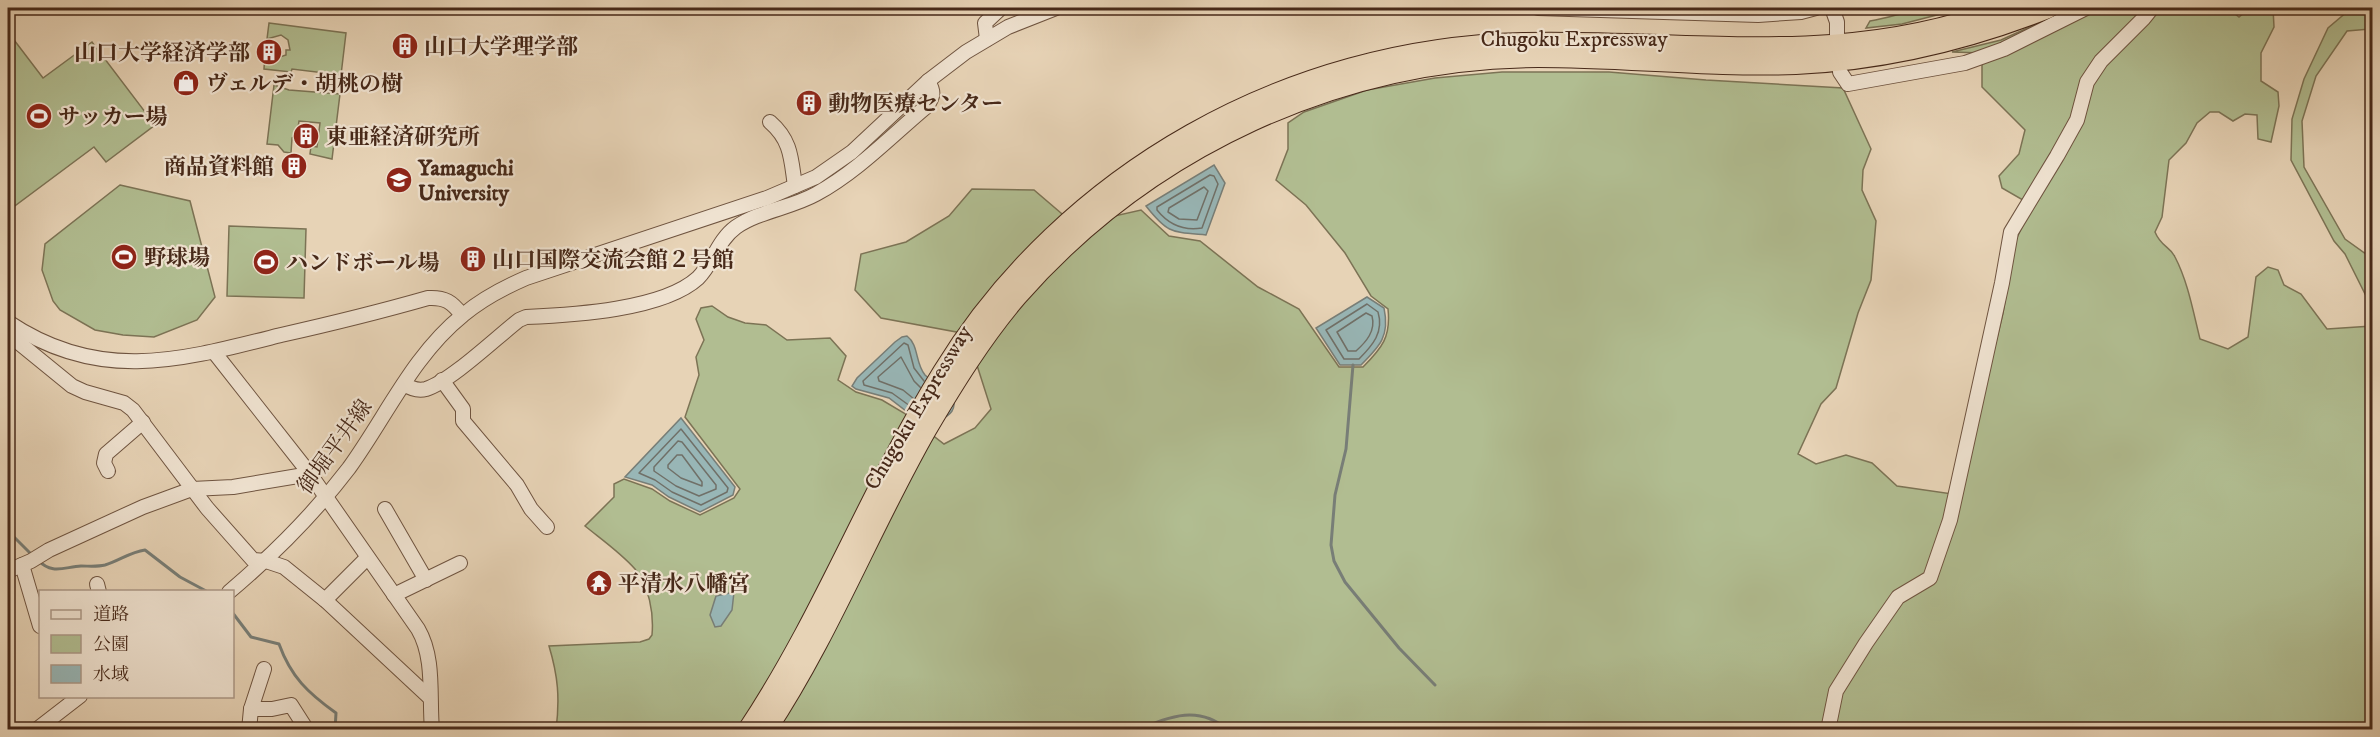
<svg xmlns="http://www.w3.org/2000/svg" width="2380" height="737" font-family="'IM FELL DW Pica','Noto Serif JP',serif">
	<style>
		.green { fill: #b1bd91; stroke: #7c7355; stroke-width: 1.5 }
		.water { fill: #98b6b6; stroke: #787e77; stroke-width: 1.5 }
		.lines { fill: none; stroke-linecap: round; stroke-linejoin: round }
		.shore { stroke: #707068; stroke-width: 1.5 }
		.stream { stroke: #787e77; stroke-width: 3 }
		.minor-casing { stroke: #6f5440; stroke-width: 16 }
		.highway-casing { stroke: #472919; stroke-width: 22 }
		.minor { stroke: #efe2d0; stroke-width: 14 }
		.highway { stroke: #e7d3b6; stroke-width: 20 }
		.labels { text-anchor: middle; stroke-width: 4.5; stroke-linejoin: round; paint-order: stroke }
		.street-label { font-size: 22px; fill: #472919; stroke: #efe2d0 }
		.poi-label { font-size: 22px; font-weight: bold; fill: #472919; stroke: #efe2d0; text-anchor: start }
	</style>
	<rect width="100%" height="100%" fill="#e7d3b6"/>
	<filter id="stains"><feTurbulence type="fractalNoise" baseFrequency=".00333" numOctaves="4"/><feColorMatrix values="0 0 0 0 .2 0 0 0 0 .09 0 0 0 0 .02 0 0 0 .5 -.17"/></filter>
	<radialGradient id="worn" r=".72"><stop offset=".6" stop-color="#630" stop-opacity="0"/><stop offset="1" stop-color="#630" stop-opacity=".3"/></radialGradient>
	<g class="green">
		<path d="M 1929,8 L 1964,8 L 1902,24 L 1866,28 L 1870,21 C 1891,18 1909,10 1929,8 Z"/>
		<path d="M 2072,8 L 2230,8 L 2230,10 L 2239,17 L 2250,8 L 2273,8 L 2274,27 L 2261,53 L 2261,81 L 2278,92 L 2279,106 L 2271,142 L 2258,139 L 2257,115 L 2245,114 L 2233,121 L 2219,112 L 2210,112 L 2197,123 L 2186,143 L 2169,160 L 2162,217 L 2155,232 C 2161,247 2170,246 2175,257 C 2188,282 2193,311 2200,339 L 2228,349 L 2248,337 L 2256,277 L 2268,267 L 2278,270 L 2284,285 L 2301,294 L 2327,329 L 2372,326 L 2372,308 L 2345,254 L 2334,241 L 2291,160 L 2292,119 L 2304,79 L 2328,28 L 2348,11 L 2372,11 L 2372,31 L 2370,29 L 2347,31 L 2316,76 L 2302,121 L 2304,167 L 2345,239 L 2366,254 L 2372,256 L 2372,729 L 556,730 C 560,698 558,676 549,646 L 640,642 L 649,639 L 652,635 C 654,613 649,586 635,569 C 621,553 601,539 585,526 L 614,497 L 614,484 L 624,479 L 652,489 L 670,501 L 700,515 L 734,498 L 740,489 L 685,417 L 699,375 L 696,357 L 704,340 L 696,319 L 701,308 L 712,306 L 728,317 L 745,323 L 766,325 L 787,340 L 830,338 L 846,356 L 838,380 L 856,392 L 882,400 L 904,413 L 944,444 L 975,428 L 991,409 L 967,334 L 881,318 L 855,290 L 861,254 L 906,242 L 949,216 L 972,189 L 1034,190 L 1075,225 L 1141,210 L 1169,236 L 1200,241 L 1258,287 L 1299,309 L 1339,367 L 1363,367 C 1382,348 1391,337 1388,309 L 1371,296 L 1345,253 L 1306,205 L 1276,180 L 1288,149 L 1288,123 L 1304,112 L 1367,90 L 1435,78 L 1502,72 L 1609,72 L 1706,80 L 1843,88 L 1871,149 L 1863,170 L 1862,190 L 1876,221 L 1871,280 L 1858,313 L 1836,388 L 1821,404 L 1798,454 L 1816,464 L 1846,455 L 1872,463 L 1897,486 L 1959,495 L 2003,313 L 2015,242 L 2028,214 L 2023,200 L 2002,188 L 1999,176 L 2019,154 L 2025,130 L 1982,87 L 1982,53 L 1952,52 L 2001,40 Z"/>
		<polygon points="269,23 346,33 341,75 292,69 291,72 264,69 265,53 277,58 286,55 286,50 290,50 288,40 281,35 267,39"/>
		<polygon points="8,32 43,78 92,42 155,125 106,162 94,147 8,211"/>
		<polygon points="274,85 289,90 340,94 332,159 310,154 311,146 317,147 320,123 299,121 297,135 292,138 291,153 284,152 278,145 267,144"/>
		<polygon points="120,185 190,201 215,297 197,320 154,337 123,335 95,330 60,310 53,301 42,270 45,244"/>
		<polygon points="229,226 306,229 304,298 227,296"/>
	</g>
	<g class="water">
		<path d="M 1214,165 L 1225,183 L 1206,235 C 1172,232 1168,234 1146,206 Z"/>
		<path d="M 1367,297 L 1384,308 C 1390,336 1380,346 1361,365 L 1340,365 L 1316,328 Z"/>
		<path d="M 907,336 C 919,345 915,363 925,375 C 932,382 945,388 953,394 C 957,410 951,415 938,421 L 910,414 L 889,398 L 856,389 L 852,386 L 857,378 L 895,342 L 902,337 Z"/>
		<polygon points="681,418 735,487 733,495 700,512 669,497 652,485 625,477"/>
		<polygon points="734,592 732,610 721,626 715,627 710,615 716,596"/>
	</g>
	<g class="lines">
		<g class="shore">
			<path d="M 1210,175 L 1214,176 L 1218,184 L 1202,228 C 1184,231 1169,225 1157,210 L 1157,207 Z"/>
			<polygon points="1204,187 1208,191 1197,220 1179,219 1168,212 1169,208"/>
			<path d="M 1367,304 L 1378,312 C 1384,332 1373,345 1359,359 L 1344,359 L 1326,330 Z"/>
			<path d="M 1366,313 L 1372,316 C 1376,331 1366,342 1356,351 L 1348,351 L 1337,332 Z"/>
			<polyline points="914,399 903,390 879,381 878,377 901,357 914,381 921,388"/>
			<polyline points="910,406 892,393 864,385 863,381 904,343 908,345 914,368 924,381"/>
			<polygon points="681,429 728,488 727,492 701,505 672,492 655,480 639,473"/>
			<polygon points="678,441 682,442 716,485 716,489 699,496 676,486 654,471 654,467"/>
			<polygon points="677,455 682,455 702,482 702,486 681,478 668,468 668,465"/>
		</g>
		<g class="stream">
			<polyline points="1353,365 1346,449 1335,495 1331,545 1334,561 1345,582 1399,648 1435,685"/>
			<polyline points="8,531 33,556"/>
			<path d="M 38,560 C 52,575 64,567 81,566 C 89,566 97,567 105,565 C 119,561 130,552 145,550 L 180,577 L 208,592"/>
			<path d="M 232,612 L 251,637 L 279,644 C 291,677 308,693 336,713 L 335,730"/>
			<path d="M 1137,730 C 1169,717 1198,704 1228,730"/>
		</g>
		<defs>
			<g id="minor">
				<polyline points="1538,8 1758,15 1801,12 1816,8"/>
				<polyline points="1832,8 1837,22 1837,36"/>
				<polyline points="987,39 985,23 1001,8"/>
				<polyline points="1840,72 1848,84 1965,63 2004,49 2086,8"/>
				<path d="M 770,122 C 792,141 791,160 795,186"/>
				<path d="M 8,322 C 100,384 182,360 281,335 C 330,324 379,312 428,298 C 445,297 452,302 462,315"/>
				<polyline points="10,324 18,342 72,386 85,392 124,403 133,410 207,508 253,560 266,561 284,567 325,600 429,697"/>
				<path d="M 214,352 L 310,474 L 418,629 C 435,658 429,696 432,730"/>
				<polyline points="442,380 463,409 463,421 517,485 531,509 547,527"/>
				<path d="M 404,384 C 410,388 418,391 426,389 C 450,382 497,337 519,320 L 526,317 C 573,315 663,310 698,278 C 713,263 718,240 736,227 C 759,211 791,208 816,194 C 858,171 891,136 927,106 C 934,96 934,91 928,81"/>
				<polyline points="108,471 104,463 106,454 143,422"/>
				<polyline points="385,509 426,580"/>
				<polyline points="22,565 40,626"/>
				<polyline points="8,571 31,561 49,550 143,507 192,489 233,487 310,474"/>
				<polyline points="97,584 99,592"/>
				<path d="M 229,592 C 274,554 314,514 349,468 C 386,417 413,355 463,315 C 482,299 503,288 526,278 L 767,198 L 816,177 L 852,152 L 928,81 L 966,52 L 1008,27 L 1056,8"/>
				<polyline points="394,595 460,563"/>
				<polyline points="325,600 367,558"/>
				<polyline points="251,709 264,669"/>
				<polyline points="36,730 80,696"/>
				<polyline points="249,730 251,709 272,709 291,705 307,730"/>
				<polyline points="1828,730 1836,691 1866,643 1898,597 1930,578 1950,520 2002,283 2011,232 2057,156 2077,120 2087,82 2101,61 2144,18 2152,8"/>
			</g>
			<g id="highway">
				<path d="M 748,730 C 824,616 871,488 943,372 C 1066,172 1289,48 1523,43 C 1690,39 1843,70 2005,8"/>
				<path d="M 766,730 C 829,635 870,528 926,430 C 953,384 982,337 1017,296 C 1148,147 1338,58 1538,57 C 1624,57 1710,67 1796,64 C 1883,60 1967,40 2048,8"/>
			</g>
		</defs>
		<use href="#minor" class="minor-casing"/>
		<use href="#highway" class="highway-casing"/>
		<use href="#minor" class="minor"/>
		<use href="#highway" class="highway"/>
	</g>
	<defs>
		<symbol id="building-disc" viewBox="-11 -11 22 22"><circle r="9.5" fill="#8f2418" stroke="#efe2d0"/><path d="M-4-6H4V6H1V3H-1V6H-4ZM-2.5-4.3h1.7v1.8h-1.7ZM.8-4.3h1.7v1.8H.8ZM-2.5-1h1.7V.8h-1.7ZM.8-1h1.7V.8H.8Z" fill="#fff"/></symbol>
		<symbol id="shop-disc" viewBox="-11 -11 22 22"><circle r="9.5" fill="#8f2418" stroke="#efe2d0"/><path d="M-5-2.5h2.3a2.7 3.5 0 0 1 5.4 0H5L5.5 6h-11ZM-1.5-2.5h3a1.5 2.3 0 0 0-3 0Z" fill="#fff"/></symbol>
		<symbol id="stadium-disc" viewBox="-11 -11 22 22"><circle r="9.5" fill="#8f2418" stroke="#efe2d0"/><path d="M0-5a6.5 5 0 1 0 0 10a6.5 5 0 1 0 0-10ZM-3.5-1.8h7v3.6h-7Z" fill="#fff"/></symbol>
		<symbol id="university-disc" viewBox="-11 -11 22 22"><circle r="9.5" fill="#8f2418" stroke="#efe2d0"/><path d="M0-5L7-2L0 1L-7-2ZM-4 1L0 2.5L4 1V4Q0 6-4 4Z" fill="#fff"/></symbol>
		<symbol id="temple-disc" viewBox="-11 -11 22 22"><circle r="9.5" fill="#8f2418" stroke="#efe2d0"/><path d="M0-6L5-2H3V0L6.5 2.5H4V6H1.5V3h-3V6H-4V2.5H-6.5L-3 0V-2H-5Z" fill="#fff"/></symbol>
	</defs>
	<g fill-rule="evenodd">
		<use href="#building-disc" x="390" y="31" width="30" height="30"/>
		<use href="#building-disc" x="254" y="37" width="30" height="30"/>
		<use href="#shop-disc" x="171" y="68" width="30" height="30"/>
		<use href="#building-disc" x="794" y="88" width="30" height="30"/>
		<use href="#stadium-disc" x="24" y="101" width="30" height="30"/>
		<use href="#building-disc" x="291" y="121" width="30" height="30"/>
		<use href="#building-disc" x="279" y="151" width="30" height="30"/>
		<use href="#university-disc" x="384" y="165" width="30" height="30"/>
		<use href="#stadium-disc" x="109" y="242" width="30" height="30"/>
		<use href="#building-disc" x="458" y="244" width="30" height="30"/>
		<use href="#stadium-disc" x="251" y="247" width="30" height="30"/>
		<use href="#temple-disc" x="584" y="568" width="30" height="30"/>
	</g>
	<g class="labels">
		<g class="street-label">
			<text x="1574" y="46">Chugoku Expressway</text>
			<text transform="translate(917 407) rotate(-59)" y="8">Chugoku Expressway</text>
			<text transform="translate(334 446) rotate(-54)" y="8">御堀平井線</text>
		</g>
		<g class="poi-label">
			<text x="424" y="54">山口大学理学部</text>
			<text x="250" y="60" text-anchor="end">山口大学経済学部</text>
			<text x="206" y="91">ヴェルデ・胡桃の樹</text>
			<text x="828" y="111">動物医療センター</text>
			<text x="58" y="124">サッカー場</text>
			<text x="326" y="144">東亜経済研究所</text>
			<text x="274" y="174" text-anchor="end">商品資料館</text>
			<text x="418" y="175">Yamaguchi<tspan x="418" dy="25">University</tspan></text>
			<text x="144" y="265">野球場</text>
			<text x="492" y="267">山口国際交流会館２号館</text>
			<text x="286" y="270">ハンドボール場</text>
			<text x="618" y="591">平清水八幡宮</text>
		</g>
	</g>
	<rect width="2380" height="737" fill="none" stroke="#e7d3b6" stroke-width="30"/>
	<rect x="9" y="9" width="2362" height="719" fill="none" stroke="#472919" stroke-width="3"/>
	<rect x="15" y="15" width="2350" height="707" fill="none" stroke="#472919" stroke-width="1.5"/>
	<rect x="39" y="590" width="195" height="108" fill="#efe2d0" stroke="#ac9887" stroke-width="1.5"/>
	<rect x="51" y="610" width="30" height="9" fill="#efe2d0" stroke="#ac9887" stroke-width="1.5"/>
	<text x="93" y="620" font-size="18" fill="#472919">道路</text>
	<rect x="51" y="635" width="30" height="18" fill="#b1bd91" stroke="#ac9887" stroke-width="1.5"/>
	<text x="93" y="650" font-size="18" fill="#472919">公園</text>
	<rect x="51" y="665" width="30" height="18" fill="#98b6b6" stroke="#ac9887" stroke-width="1.5"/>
	<text x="93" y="680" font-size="18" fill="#472919">水域</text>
	<rect width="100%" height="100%" filter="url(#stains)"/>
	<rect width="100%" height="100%" fill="url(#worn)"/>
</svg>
